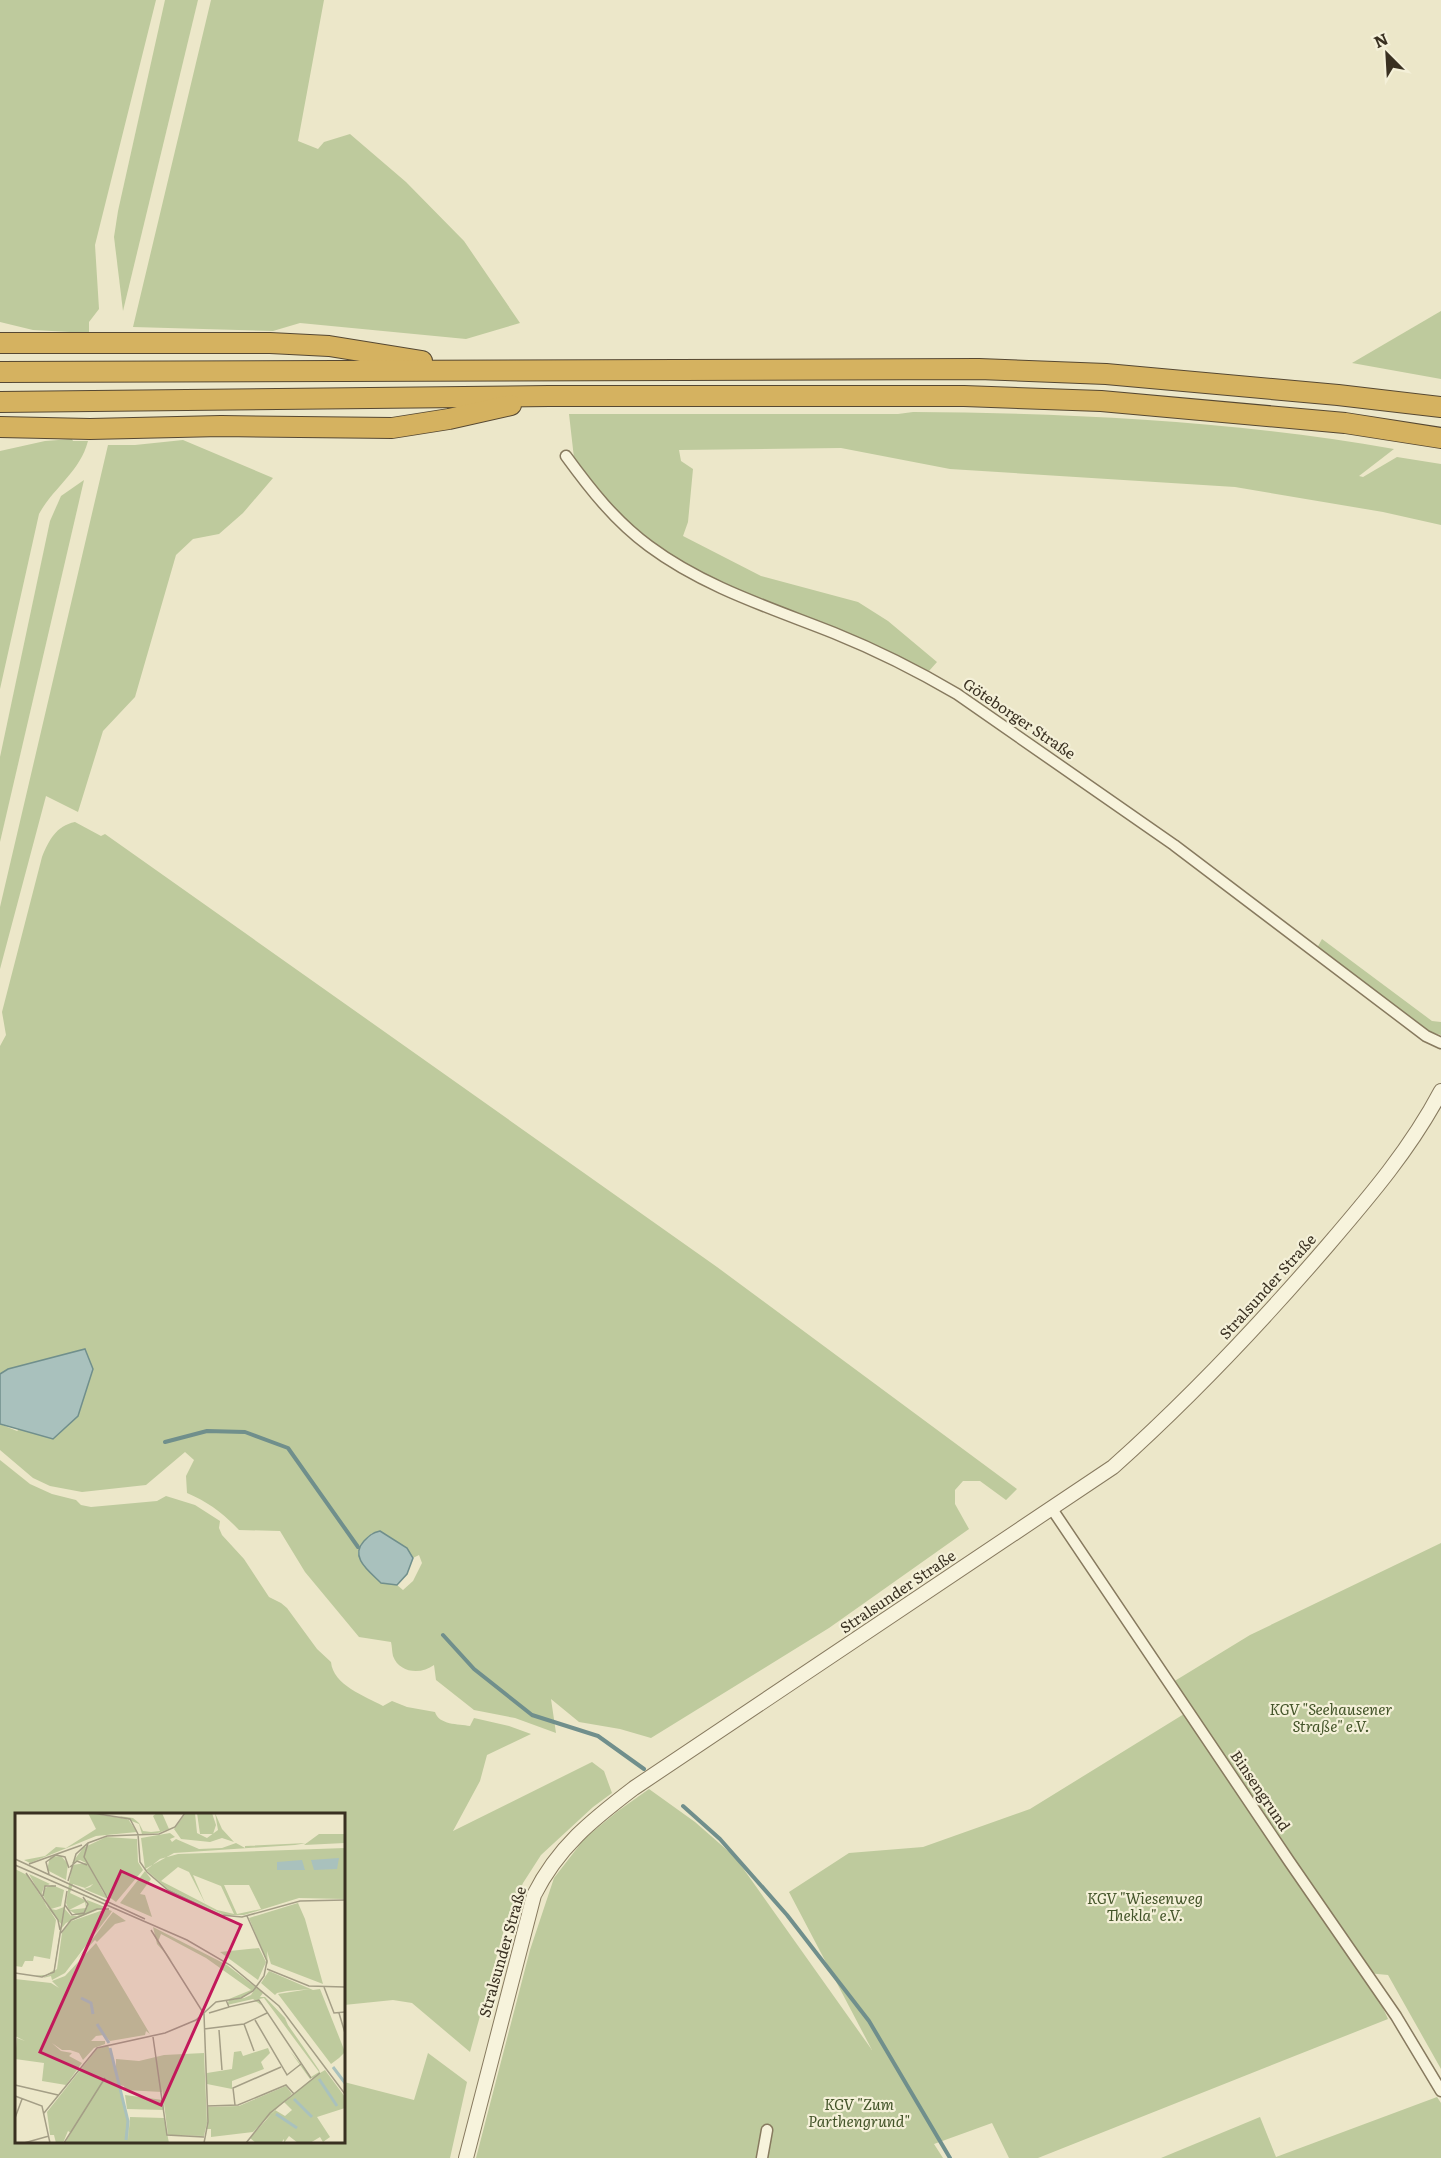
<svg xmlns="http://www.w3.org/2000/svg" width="1441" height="2158" font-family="Literata,serif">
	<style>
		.green { fill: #beca9d; fill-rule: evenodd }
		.water { fill: #a9c1bd; stroke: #708f8c; stroke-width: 1.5 }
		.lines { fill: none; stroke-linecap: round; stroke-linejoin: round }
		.stream { stroke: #708f8c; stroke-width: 4 }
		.minor-casing { stroke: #877a5f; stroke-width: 13 }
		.tertiary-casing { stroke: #877a5f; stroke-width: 16 }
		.motorway-casing { stroke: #564832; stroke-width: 22 }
		.minor { stroke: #f7f3dc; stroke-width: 10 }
		.tertiary { stroke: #f7f3dc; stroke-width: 14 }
		.motorway { stroke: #d5b260; stroke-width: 20 }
		.labels { text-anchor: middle; stroke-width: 4.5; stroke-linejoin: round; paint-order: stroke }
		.street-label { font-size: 15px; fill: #393021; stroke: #f4f0d8 }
		.park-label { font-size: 15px; font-style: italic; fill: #435429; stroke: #f4f0d8 }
		.inset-river { fill: none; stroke: #a9c1bd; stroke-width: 3 }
		.inset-road { fill: none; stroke: #a49e86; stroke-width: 1.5 }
		.view { fill: #c2185b; fill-opacity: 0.15; stroke: #c2185b; stroke-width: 3 }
		.inset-edge { fill: none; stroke: #393021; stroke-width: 3 }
	</style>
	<rect width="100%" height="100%" fill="#ece7c9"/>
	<g class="green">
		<polygon points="0,0 156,0 95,245 99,309 89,322 89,333 33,330 0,322"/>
		<polygon points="165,0 198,0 123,311 114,237 118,211"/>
		<polygon points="211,0 324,0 298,141 318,149 324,142 350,134 406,182 464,241 520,323 466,339 300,323 273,331 133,327"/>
		<polygon points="1441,311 1441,379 1352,363"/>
		<path d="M 913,412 C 1073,413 1235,421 1394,449 L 1359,476 L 1363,477 L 1397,457 L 1441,464 L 1441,525 L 1383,512 L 1235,487 L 950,469 L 841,448 L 679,450 L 681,461 L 693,469 L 688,522 L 683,536 L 761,576 L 858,602 L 888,621 L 937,662 L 929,671 L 840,630 L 737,592 L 689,568 L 629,525 L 590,481 L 574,458 L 569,414 L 898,414 Z"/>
		<path d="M 72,439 L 73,441 L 88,441 C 80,472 53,488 39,514 L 0,689 L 0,451 L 45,441 Z"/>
		<polygon points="183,440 273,478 243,513 219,534 193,539 176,555 135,697 103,731 78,812 46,796 0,969 0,907 108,445 135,445"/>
		<polygon points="84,480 0,842 0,757 50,521 61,496"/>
		<path d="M 75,822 L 101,836 L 105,834 L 717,1267 L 1017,1489 L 1006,1500 L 980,1481 L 963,1481 L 955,1490 L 955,1504 L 969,1529 L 829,1628 L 651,1738 L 620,1729 L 579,1722 L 551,1699 L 556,1733 L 515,1718 L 474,1710 L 436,1680 L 434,1665 C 421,1675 399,1673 393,1656 C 392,1652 392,1646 391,1642 L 359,1637 L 305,1572 L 280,1531 L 239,1530 C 223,1513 208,1502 187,1493 L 186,1476 L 194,1460 L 185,1452 L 146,1485 L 82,1492 L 50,1486 L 33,1478 L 0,1450 L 0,1424 L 17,1431 L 93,1370 L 85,1349 L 8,1369 L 0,1374 L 0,1046 L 6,1035 L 2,1012 L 42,857 C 49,840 56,826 75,822 ZM 372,1533 L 407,1548 L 413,1558 L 419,1555 L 422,1563 L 413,1581 L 403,1590 L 397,1585 L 381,1583 L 358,1547 Z"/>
		<polygon points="1322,939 1432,1021 1441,1022 1441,1035 1430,1032 1417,1023 1317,948"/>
		<path d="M 0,1460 L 30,1484 L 52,1494 L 76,1500 L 81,1505 L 91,1507 L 157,1501 L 166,1496 L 195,1505 L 220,1521 L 219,1528 L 222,1535 L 244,1559 L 269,1597 L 281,1603 L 287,1608 L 317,1649 L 331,1662 C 333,1685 365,1696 383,1706 L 392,1701 L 407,1707 L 435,1712 C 439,1725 458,1724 470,1726 L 474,1718 L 509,1726 L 531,1734 L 487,1755 L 480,1781 L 453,1831 L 592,1762 L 604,1771 L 612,1793 L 593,1807 L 541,1855 L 523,1883 L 507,1919 L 470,2052 L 412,2003 L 393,2000 L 344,2005 L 344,1814 L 16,1814 L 16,2142 L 344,2142 L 344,2082 L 414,2100 L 428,2053 L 467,2082 L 450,2158 L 0,2158 Z"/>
		<polygon points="1441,1543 1441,2069 1388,1975 1367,1973 1388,2019 1038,2158 1009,2158 992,2123 934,2144 943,2158 476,2158 530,1950 554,1878 585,1838 618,1811 649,1789 695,1822 735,1857 872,2050 789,1892 849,1853 923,1847 1030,1809 1184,1714 1173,1682 1250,1635"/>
		<polygon points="1437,2097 1441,2103 1441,2158 1161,2158 1260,2117 1276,2157"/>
	</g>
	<g class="water">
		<polygon points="85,1349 93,1369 78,1416 53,1439 0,1424 0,1374 8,1369"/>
		<path d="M 380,1531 L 407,1548 L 413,1558 L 407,1574 L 397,1585 L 381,1583 C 369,1571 349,1557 364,1541 C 370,1535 372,1533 380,1531 Z"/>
	</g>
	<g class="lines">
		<g class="stream">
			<polyline points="165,1442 207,1431 245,1432 288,1448 358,1547"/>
			<polyline points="443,1635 474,1669 532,1715 598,1736 644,1769"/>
			<polyline points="683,1806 720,1839 787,1915 869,2021 950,2158"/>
		</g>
		<defs>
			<g id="minor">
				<path d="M 566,456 C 590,489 615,521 649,546 C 704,587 771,608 834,633 C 876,650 918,671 957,694 L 1174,845 L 1426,1036 L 1441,1043"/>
				<polyline points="1052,1509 1289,1861 1396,2016 1441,2091"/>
				<polyline points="762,2158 767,2130"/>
			</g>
			<path id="tertiary" d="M 466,2158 L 534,1895 C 558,1847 592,1820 634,1788 L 1113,1467 C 1190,1398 1261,1323 1328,1245 C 1370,1196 1411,1148 1441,1091"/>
			<g id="motorway">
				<polyline points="0,343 270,343 329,346 422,361"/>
				<polyline points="0,372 979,369 1106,374 1338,395 1441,407"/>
				<polyline points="0,402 549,396 964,396 1101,401 1345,423 1441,438"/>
				<polyline points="0,427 90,429 221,426 392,428 449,419 511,405"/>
			</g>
		</defs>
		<use href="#minor" class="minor-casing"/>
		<use href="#tertiary" class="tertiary-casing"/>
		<use href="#motorway" class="motorway-casing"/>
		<use href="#minor" class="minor"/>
		<use href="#tertiary" class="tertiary"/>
		<use href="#motorway" class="motorway"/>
	</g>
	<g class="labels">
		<g class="street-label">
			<text transform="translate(1019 719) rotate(34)" y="5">Göteborger Straße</text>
			<text transform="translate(1268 1287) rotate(-48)" y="5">Stralsunder Straße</text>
			<text transform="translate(898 1592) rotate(-34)" y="5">Stralsunder Straße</text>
			<text transform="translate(1260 1791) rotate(56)" y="5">Binsengrund</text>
			<text transform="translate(503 1952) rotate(-74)" y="5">Stralsunder Straße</text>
		</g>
		<g class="park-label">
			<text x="1331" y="1715">KGV "Seehausener<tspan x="1331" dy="17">Straße" e.V.</tspan></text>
			<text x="1145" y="1904">KGV "Wiesenweg<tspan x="1145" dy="17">Thekla" e.V.</tspan></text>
			<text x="859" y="2110">KGV "Zum<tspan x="859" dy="17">Parthengrund"</tspan></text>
		</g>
	</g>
	<g transform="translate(15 1813)">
		<rect width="330" height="330" fill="#ece7c9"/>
		<path d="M 73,0 L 113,6 L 122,19 L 81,23 L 15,50 L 9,47 L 30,43 L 41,34 L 51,35 L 81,16 ZM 142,0 L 147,0 L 154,16 L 143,20 L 127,21 L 124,11 L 104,3 L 118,5 L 124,10 L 128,18 L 136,19 L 145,18 L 138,3 ZM 171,0 L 180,0 L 182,20 L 192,25 L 203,17 L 200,0 L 207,16 L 219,29 L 207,25 L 195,29 L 166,26 L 159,16 ZM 182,0 L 197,0 L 201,12 L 198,21 L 185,21 ZM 155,20 L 160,24 L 155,26 L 157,29 L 161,26 L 184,36 L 207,35 L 221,30 L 230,35 L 230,33 L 292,30 L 280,32 L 159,40 L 130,56 L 126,25 ZM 304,21 L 330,21 L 330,30 L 289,32 ZM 91,24 L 122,26 L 123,49 L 128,57 L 101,89 L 90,81 L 72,49 L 88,79 L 93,86 L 69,76 L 75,74 L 78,71 L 70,75 L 58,71 L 55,80 L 70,87 L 73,95 L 72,87 L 90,94 L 51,110 L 46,116 L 40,155 L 39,158 L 36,161 L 32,163 L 29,163 L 17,162 L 31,162 L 39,157 L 46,111 L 32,94 L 14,61 L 35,71 L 29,74 L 27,80 L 31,91 L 35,96 L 28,82 L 30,75 L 37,72 L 49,77 L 46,93 L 36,96 L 41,97 L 49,94 L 54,56 L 49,95 L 56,103 L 64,103 L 54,97 L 71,95 L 70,89 L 54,97 L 51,90 L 57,52 L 71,50 L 65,47 L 57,50 L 71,31 L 70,34 ZM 330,35 L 330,86 L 284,85 L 229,102 L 209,102 L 153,76 L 131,57 L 145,46 L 163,41 ZM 163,54 L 174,59 L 190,90 L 178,62 L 206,73 L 219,101 L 202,97 L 146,68 ZM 209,72 L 234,72 L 246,96 L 222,101 ZM 46,43 L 53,51 L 51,67 L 32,57 L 35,44 ZM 0,56 L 12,62 L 41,107 L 35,146 L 19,143 L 18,148 L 10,148 L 7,154 L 0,153 ZM 130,58 L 136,66 L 125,81 L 130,82 L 137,104 L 105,90 ZM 283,90 L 290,106 L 308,171 L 256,151 L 252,138 L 253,152 L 234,105 ZM 91,96 L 97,98 L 95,101 L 50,160 L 37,167 L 36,163 L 28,165 L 42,156 L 47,120 L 54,109 ZM 98,99 L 111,108 L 100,111 L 82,129 L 80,127 L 63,145 ZM 138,114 L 212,152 L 248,180 L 245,184 L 250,184 L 270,205 L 273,212 L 287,232 L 304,257 L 305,260 L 310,257 L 330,284 L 330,295 L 302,304 L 315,324 L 308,329 L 305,324 L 295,330 L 283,330 L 274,323 L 269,330 L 269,326 L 266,330 L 241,330 L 235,325 L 260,297 L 270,303 L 277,297 L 269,289 L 299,264 L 295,266 L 275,238 L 296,264 L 304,259 L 249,185 L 244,186 L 246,192 L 238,186 L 212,192 L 214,187 L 229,185 L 236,182 L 240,176 L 228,184 L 221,186 L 214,186 L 236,177 L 191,145 L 146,121 L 143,129 L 158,149 L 142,131 ZM 81,130 L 135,221 L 131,218 L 130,222 L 95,228 L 89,222 L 81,223 L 76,228 L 90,228 L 90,231 L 79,235 L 68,247 L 64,240 L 55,237 L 47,237 L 37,230 L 46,238 L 57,240 L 54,243 L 67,250 L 51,272 L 27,268 L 29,250 L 0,246 L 2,225 L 10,228 L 0,223 L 0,166 L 36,170 L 44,175 L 37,168 L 50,163 ZM 244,135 L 251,149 L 243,167 L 205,139 ZM 254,158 L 298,177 L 305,176 L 330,239 L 324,245 L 316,251 L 263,181 L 295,176 L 272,178 L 262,180 L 260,182 L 246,170 ZM 93,232 L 101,256 L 101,246 L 124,248 L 149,242 L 189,240 L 192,310 L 189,323 L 153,322 L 147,275 L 147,279 L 110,277 L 109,273 L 104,272 L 114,310 L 113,327 L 115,304 L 149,305 L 154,330 L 50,330 L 56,320 L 53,318 L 48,330 L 41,330 L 39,322 L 35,322 L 32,299 L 82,236 ZM 253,235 L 255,240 L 246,249 L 249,256 L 217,268 L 217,276 L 192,271 L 192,260 L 217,256 L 219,239 L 226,238 L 228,243 ZM 271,273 L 277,281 L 238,319 L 196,324 L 196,316 L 192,316 L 193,294 L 224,293 ZM 110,282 L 148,287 L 149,297 L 112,296 Z" fill="#beca9d" fill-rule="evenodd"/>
		<path d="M 324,45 L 322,56 L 299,57 L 296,47 ZM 287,47 L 290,57 L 262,57 L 262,49 Z" fill="#a9c1bd"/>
		<path class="inset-river" d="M 66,185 L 76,190 L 78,201M 82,211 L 94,230M 95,235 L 113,308 L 111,327M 318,254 L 330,270M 304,266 L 322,293M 279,286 L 297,304M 261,301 L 282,315"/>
		<path class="inset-road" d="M 77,0 L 115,6 L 123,21M 123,21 L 125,49 L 132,59 L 153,77 L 206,102 L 227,104 L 285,88 L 330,87M 73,30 L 69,44 L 93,86M 0,46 L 130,106M 14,51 L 67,32M 0,52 L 172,127 L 215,152 L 264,193 L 330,281M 55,54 L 62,48 L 72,52M 11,60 L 43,107 L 45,117M 34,61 L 31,49 L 41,42 L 50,44 L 54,55M 53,68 L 61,41 L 73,30 L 92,23 L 144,21 L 160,14 L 170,0M 28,83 L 30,73 L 41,73M 50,92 L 57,102 L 69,100 L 73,91 L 68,84M 136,117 L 189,201 L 193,309 L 189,330M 46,120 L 56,107 L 82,96 L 94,96M 252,156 L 294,173 L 330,174M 0,160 L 27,164 L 39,159 L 52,78M 309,174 L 319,200 L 330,199M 211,187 L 214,194 L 244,187 L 296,265M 194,200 L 214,194M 324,200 L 330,220M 240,207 L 272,262 L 286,251M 229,211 L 239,238M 189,216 L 229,211 L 252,200M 204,217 L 207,257M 138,224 L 152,322 L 189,324M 0,272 L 43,282M 0,283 L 27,293 L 35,330M 220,292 L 218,275 L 266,254M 192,293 L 223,292 L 271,272 L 279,281M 29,300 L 82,235 L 150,220 L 181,207 L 201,189 L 226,185 L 238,178 L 249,163 L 252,148 L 232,103M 0,305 L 7,286M 9,330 L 34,323M 49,330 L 90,265M 231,330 L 255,300 L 305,260"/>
		<path class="view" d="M 106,58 L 226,112 L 146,292 L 25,239 Z"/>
		<rect width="330" height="330" class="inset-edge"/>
	</g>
	<g transform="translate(1387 54) rotate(336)" stroke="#f4f0d8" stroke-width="4.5" paint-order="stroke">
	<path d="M0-4.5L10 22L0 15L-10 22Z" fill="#393021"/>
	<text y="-9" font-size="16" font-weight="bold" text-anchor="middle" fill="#393021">N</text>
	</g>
</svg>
